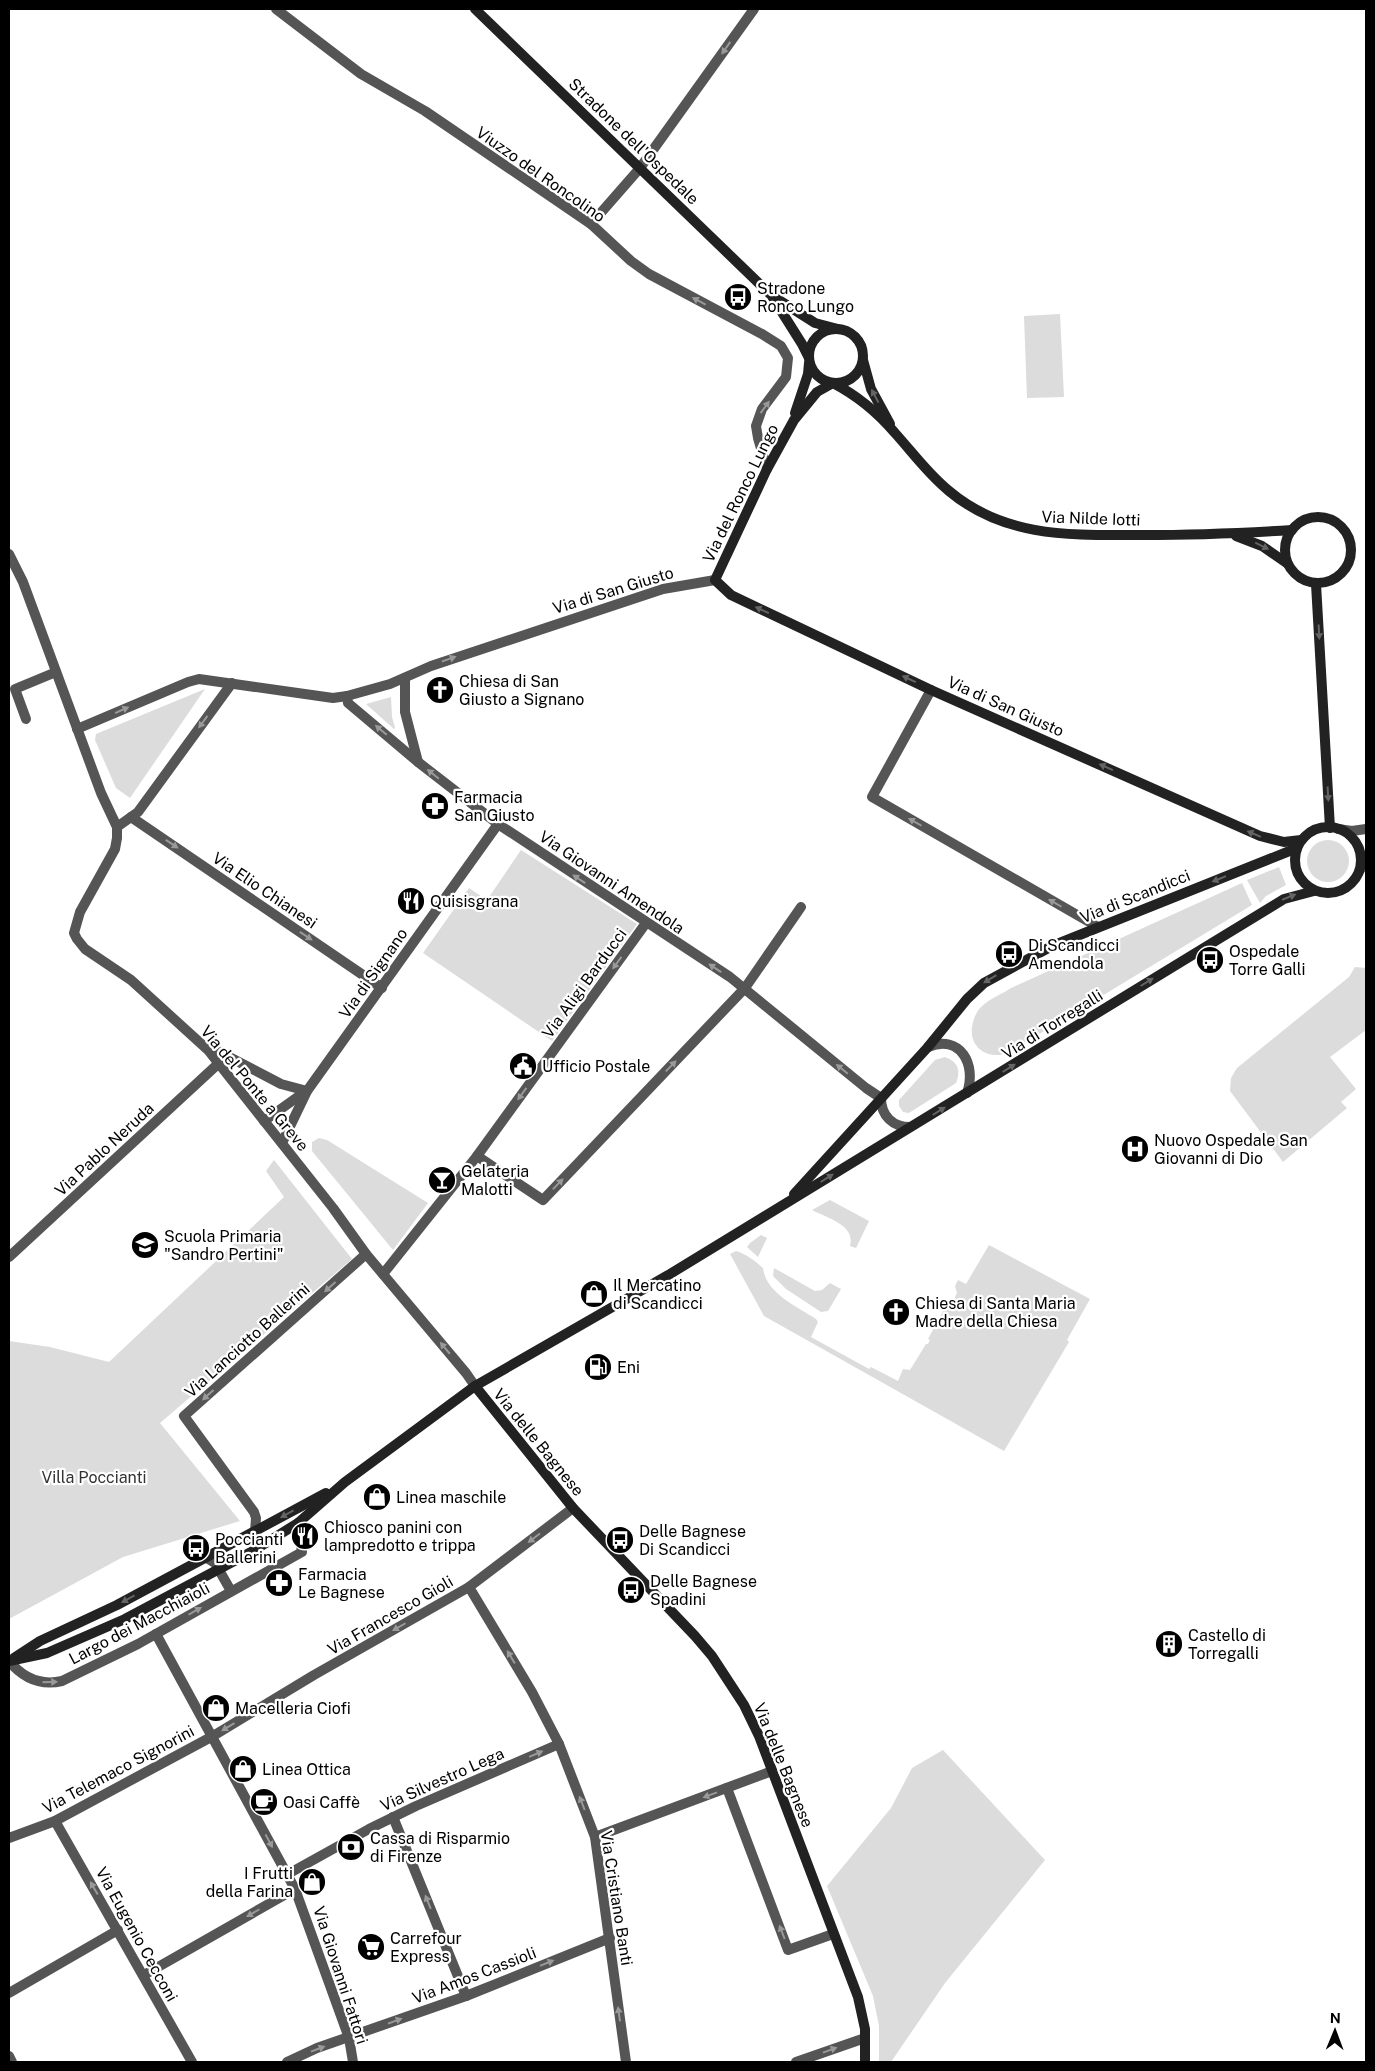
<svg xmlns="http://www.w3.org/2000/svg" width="1375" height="2071" font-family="'Public Sans',sans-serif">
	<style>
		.green { fill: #dcdcdc }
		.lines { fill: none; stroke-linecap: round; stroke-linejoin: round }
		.minor { stroke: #555; stroke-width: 10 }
		.tertiary { stroke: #555; stroke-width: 10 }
		.secondary { stroke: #222; stroke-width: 10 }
		.oneway { fill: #999 }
		.oneway2 { fill: #646464 }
		.labels { text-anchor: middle; stroke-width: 4.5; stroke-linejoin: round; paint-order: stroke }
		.street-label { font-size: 16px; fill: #000; stroke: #fff }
		.poi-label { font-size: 16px; fill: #000; stroke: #fff; text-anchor: start }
		.park-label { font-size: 16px; fill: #333; stroke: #fff }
	</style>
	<rect width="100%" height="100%" fill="#fff"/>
	<g class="green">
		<polygon points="1060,314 1064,397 1027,398 1024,316"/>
		<polygon points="205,689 130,798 116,788 95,740 96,734"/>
		<polygon points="391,697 392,717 395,727 394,729 366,704"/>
		<circle cx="1328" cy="861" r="21"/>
		<polygon points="521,850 637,924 552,1041 423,953 469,888 487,900"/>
		<polygon points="1279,867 1286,885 1266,896 1260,903 1247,880"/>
		<path d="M 1242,883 L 1252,905 L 1021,1045 C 1017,1048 1012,1051 1008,1053 C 989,1060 969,1048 972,1027 C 973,1020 976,1012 981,1007 C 989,999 1002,994 1011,988 Z"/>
		<polygon points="1355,967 1366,968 1366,1030 1330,1057 1356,1089 1341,1102 1347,1108 1283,1162 1230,1091 1231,1078 1237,1068 1349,977"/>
		<path d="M 945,1057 C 958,1062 961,1070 956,1083 L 909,1113 L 903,1112 L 899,1106 L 899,1100 L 935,1060 Z"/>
		<polygon points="319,1138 327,1140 428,1203 393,1250 312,1151 312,1142"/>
		<polygon points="274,1160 352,1259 160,1423 240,1521 123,1557 9,1619 9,1341 50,1347 109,1362 284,1197 266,1171"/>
		<path d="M 830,1200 L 869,1221 L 856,1248 L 850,1246 C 856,1225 827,1218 812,1210 Z"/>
		<polygon points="761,1235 767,1238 758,1257 747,1247 750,1243"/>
		<path d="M 989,1245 L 1090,1299 L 1067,1340 L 1069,1342 L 1004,1451 L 764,1316 L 730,1254 L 736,1251 C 746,1254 755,1261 763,1268 C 766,1293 796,1306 816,1319 L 818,1322 L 811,1337 L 869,1369 L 871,1367 L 898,1381 L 903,1369 L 910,1370 L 926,1344 L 928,1344 L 930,1340 L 928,1339 L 948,1302 L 952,1304 L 957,1293 L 955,1286 L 958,1280 L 966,1284 Z"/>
		<polygon points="774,1268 815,1291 822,1290 830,1283 841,1289 828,1311 821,1312 786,1289 773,1276"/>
		<polygon points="943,1750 1045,1860 945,1983 891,2062 879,2062 879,2026 873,1996 827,1886 891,1808 912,1768"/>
	</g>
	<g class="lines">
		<g class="minor">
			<polyline points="276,9 361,74 425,111 591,224 631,261 649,274 762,334 781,346 788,358 786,377 762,409 756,426 758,438 767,469"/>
			<polyline points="591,224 640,168 754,9"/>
			<polyline points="9,554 23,582 101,793 117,827 117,838 115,849 80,912 74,933 77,939 85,949 131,980 208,1050 333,1208 366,1254 466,1373 475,1386"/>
			<polyline points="405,678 405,712 418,762"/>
			<polyline points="931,690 872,797 1098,927"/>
			<path d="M 347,696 L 348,703 L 418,762 L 498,824 L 730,977 L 866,1088 L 881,1098 C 881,1116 893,1127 910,1127"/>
			<polyline points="26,719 15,689 56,672"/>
			<polyline points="77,729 188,682 199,679 333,698 347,696 390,684 431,666 663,589 715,580"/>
			<polyline points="131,817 382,988"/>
			<polyline points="117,827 138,812 232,683"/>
			<polyline points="208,1046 281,1084 307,1091"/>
			<path d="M 928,1047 C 960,1034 977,1064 967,1093"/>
			<polyline points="264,1121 306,1091"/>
			<polyline points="282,1143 307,1091 498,824"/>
			<polyline points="477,1156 543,1200 745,988 801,907"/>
			<polyline points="9,1257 219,1063"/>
			<polyline points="383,1274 477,1156 646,923"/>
			<polyline points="255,1532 256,1518 254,1512 184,1416 366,1254"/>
			<polyline points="205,1557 215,1563 231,1591"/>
			<polyline points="469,1587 532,1692 559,1744 595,1837 626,2062"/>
			<polyline points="156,1634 295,1889 349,2038 353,2062"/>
			<path d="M 9,1661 C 23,1678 40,1686 62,1681 L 138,1644 L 302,1552 L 298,1523"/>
			<polyline points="727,1788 788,1950 833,1934"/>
			<polyline points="393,1817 466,1996"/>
			<polyline points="55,1821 192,2062"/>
			<polyline points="595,1837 772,1771"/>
			<polyline points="9,1838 55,1821 213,1736 314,1675 469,1587 573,1508"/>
			<polyline points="288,1874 369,1829 416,1806 559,1744"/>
			<polyline points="144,1975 295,1889"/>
			<polyline points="9,1993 118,1930"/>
			<polyline points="9,2056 12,2062"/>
			<polyline points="287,2062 317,2048 466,1996 610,1938"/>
			<polyline points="796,2062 865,2038"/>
		</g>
		<g class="tertiary">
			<polyline points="1338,829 1352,831 1366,829"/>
			<polyline points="1360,870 1366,860"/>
		</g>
		<g class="secondary">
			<polyline points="475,9 771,295 815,323 838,329"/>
			<polyline points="773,298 802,344 809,358"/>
			<circle cx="836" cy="356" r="27"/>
			<polyline points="863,360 871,389 890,424"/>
			<polyline points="833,383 817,392 794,420 767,469 715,580 731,595 931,690 1260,836 1284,842 1301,840"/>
			<path d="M 833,383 C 856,395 878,413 895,433 C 913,453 928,474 949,491 C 1006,539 1074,535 1144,535 C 1194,535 1242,533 1292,530"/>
			<polyline points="795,413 808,374 809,363"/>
			<circle cx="1318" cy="550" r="33"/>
			<polyline points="1236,536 1262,546 1288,564"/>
			<polyline points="1316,584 1330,828"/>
			<circle cx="1328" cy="860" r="33"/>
			<polyline points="794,1194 928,1047 967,999 984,983 1052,946 1297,848"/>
			<polyline points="475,1386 573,1508 695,1636 712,1656 744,1705 759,1736 858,1997 865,2029 865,2062"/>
			<polyline points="14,1658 40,1641 117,1605 326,1493"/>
			<polyline points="9,1661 47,1653 125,1619 253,1551 298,1523 345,1482 475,1386 670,1274 1284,899 1314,891"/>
		</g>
	</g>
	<defs><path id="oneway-solid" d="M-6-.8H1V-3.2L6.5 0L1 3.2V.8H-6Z" transform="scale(1.25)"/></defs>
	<g class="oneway">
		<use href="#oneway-solid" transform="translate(726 48) rotate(125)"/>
		<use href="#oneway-solid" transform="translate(699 301) rotate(-152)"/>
		<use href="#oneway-solid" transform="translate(765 407) rotate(-54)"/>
		<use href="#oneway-solid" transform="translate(449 659) rotate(-19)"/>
		<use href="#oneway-solid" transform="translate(122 710) rotate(-24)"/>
		<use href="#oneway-solid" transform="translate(203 722) rotate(126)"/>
		<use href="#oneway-solid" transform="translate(381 730) rotate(-140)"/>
		<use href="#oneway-solid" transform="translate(433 774) rotate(-141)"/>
		<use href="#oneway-solid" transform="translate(915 822) rotate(-150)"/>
		<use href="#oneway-solid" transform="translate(172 844) rotate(34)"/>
		<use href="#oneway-solid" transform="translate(579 879) rotate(-146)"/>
		<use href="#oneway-solid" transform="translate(1055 903) rotate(-150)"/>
		<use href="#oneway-solid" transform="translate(306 936) rotate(34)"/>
		<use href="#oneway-solid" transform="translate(617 963) rotate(126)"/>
		<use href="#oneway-solid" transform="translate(715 968) rotate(-147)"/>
		<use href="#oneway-solid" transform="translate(671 1066) rotate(-46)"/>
		<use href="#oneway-solid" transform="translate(842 1069) rotate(-141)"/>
		<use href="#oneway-solid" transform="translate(522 1094) rotate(126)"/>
		<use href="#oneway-solid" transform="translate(558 1184) rotate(-46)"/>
		<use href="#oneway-solid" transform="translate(330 1287) rotate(138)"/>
		<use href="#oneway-solid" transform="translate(445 1348) rotate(-130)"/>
		<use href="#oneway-solid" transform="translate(208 1395) rotate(138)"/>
		<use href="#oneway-solid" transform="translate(534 1538) rotate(143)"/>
		<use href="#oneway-solid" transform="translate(195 1611) rotate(-30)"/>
		<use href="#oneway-solid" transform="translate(399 1627) rotate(150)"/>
		<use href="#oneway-solid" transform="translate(511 1657) rotate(-121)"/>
		<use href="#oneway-solid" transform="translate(50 1682) rotate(-1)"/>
		<use href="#oneway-solid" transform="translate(228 1727) rotate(149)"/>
		<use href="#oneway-solid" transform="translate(536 1754) rotate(-23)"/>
		<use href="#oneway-solid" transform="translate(710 1795) rotate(160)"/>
		<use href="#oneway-solid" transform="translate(582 1803) rotate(-111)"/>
		<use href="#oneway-solid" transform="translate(269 1841) rotate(62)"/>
		<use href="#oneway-solid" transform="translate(94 1888) rotate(-120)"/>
		<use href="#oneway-solid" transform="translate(428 1902) rotate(-112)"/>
		<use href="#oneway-solid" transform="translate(253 1913) rotate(150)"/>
		<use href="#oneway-solid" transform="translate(782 1932) rotate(-111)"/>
		<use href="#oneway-solid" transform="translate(547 1963) rotate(-22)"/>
		<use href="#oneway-solid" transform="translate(619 2014) rotate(-98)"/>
		<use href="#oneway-solid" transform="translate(395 2021) rotate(-20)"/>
		<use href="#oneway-solid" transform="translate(318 2049) rotate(-21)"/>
		<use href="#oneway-solid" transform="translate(830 2050) rotate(-20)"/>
	</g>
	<g class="oneway2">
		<use href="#oneway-solid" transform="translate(875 396) rotate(-118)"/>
		<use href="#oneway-solid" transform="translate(1262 546) rotate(26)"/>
		<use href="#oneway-solid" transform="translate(762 610) rotate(-155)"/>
		<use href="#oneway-solid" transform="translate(1319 632) rotate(87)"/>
		<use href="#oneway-solid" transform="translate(909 679) rotate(-155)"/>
		<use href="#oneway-solid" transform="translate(1106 767) rotate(-156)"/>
		<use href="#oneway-solid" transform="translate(1328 794) rotate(87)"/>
		<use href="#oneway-solid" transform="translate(1254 834) rotate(-157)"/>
		<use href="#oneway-solid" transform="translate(1219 879) rotate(158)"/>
		<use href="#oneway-solid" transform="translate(1289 897) rotate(-22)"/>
		<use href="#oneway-solid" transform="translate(990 979) rotate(149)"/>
		<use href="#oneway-solid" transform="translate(1147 982) rotate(-32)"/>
		<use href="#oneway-solid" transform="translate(1009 1068) rotate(-32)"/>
		<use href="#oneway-solid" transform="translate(939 1111) rotate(-32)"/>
		<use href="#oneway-solid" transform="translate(827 1178) rotate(-32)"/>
		<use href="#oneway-solid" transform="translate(287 1514) rotate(151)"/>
		<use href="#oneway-solid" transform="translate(128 1599) rotate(151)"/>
	</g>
	<defs>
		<symbol id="bus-disc" viewBox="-11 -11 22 22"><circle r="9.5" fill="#000" stroke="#fff"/><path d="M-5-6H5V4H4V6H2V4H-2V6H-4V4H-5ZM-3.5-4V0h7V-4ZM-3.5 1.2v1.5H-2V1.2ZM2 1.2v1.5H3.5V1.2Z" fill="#fff"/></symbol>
		<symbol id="church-disc" viewBox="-11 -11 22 22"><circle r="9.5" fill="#000" stroke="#fff"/><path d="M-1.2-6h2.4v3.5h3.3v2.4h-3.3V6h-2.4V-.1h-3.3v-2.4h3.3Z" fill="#fff"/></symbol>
		<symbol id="pharmacy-disc" viewBox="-11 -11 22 22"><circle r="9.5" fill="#000" stroke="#fff"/><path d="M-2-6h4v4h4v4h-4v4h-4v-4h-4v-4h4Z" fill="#fff"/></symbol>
		<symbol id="restaurant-disc" viewBox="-11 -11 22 22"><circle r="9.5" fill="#000" stroke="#fff"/><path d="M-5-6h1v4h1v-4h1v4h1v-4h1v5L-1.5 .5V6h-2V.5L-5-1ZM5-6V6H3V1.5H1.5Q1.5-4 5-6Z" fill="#fff"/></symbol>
		<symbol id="civic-disc" viewBox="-11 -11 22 22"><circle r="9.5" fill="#000" stroke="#fff"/><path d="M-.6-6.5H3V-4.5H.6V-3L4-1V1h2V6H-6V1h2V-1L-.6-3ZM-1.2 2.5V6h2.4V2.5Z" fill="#fff"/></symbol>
		<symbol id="hospital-disc" viewBox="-11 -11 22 22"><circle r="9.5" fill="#000" stroke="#fff"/><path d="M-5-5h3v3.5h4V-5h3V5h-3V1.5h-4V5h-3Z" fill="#fff"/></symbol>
		<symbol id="bar-disc" viewBox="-11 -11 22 22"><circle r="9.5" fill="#000" stroke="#fff"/><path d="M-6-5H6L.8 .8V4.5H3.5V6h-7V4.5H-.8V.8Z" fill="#fff"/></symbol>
		<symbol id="school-disc" viewBox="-11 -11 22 22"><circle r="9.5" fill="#000" stroke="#fff"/><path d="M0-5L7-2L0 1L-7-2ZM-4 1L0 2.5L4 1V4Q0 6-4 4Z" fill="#fff"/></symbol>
		<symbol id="shop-disc" viewBox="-11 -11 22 22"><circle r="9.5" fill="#000" stroke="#fff"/><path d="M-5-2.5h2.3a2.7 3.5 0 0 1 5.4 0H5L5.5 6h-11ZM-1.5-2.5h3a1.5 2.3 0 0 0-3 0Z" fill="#fff"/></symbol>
		<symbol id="fuel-disc" viewBox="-11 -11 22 22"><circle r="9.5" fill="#000" stroke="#fff"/><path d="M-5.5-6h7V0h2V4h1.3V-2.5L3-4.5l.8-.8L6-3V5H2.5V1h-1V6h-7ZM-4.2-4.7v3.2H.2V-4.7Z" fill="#fff"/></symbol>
		<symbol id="building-disc" viewBox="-11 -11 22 22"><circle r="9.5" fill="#000" stroke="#fff"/><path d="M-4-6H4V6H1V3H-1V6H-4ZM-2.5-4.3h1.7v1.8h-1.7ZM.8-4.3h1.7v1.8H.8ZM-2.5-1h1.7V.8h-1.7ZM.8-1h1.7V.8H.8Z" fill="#fff"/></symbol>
		<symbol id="cafe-disc" viewBox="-11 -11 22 22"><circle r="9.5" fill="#000" stroke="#fff"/><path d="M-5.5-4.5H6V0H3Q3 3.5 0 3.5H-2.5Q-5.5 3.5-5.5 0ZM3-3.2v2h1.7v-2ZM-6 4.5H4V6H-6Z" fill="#fff"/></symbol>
		<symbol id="bank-disc" viewBox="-11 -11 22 22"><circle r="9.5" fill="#000" stroke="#fff"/><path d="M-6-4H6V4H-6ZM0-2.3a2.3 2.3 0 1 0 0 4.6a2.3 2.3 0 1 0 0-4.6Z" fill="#fff"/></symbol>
		<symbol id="supermarket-disc" viewBox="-11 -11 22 22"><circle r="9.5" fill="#000" stroke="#fff"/><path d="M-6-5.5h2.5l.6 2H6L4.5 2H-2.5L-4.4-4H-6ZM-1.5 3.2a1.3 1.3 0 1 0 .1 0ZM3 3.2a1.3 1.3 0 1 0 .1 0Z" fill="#fff"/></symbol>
	</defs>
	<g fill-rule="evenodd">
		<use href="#bus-disc" x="722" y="281" width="32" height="32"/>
		<use href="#church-disc" x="424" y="674" width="32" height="32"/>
		<use href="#pharmacy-disc" x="419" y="790" width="32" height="32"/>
		<use href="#restaurant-disc" x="395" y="885" width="32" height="32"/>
		<use href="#bus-disc" x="993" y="938" width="32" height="32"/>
		<use href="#bus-disc" x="1194" y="944" width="32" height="32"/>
		<use href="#civic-disc" x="507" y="1050" width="32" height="32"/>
		<use href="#hospital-disc" x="1119" y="1133" width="32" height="32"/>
		<use href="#bar-disc" x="426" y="1164" width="32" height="32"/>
		<use href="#school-disc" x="129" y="1229" width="32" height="32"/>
		<use href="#shop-disc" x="578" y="1278" width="32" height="32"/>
		<use href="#church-disc" x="880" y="1296" width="32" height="32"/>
		<use href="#fuel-disc" x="582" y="1351" width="32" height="32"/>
		<use href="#shop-disc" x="361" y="1481" width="32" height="32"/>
		<use href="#restaurant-disc" x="289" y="1520" width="32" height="32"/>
		<use href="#bus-disc" x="604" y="1524" width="32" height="32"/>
		<use href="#bus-disc" x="180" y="1532" width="32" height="32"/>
		<use href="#pharmacy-disc" x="263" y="1567" width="32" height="32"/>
		<use href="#bus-disc" x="615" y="1574" width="32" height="32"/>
		<use href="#building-disc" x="1153" y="1628" width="32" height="32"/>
		<use href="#shop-disc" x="200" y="1692" width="32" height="32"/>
		<use href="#shop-disc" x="227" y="1753" width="32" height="32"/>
		<use href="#cafe-disc" x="248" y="1786" width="32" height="32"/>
		<use href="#bank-disc" x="335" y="1831" width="32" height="32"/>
		<use href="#shop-disc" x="296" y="1866" width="32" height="32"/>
		<use href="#supermarket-disc" x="355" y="1931" width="32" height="32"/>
	</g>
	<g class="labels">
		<g class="street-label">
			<text transform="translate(634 141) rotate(44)" y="6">Stradone dell'Ospedale</text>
			<text transform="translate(541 174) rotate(35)" y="6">Viuzzo del Roncolino</text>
			<text transform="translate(740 493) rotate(-64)" y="6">Via del Ronco Lungo</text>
			<text transform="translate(1091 518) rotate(2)" y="6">Via Nilde Iotti</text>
			<text transform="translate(613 590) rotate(-17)" y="6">Via di San Giusto</text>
			<text transform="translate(1006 706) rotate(24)" y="6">Via di San Giusto</text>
			<text transform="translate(612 882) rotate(34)" y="6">Via Giovanni Amendola</text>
			<text transform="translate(265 890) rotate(34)" y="6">Via Elio Chianesi</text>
			<text transform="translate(1135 896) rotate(-22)" y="6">Via di Scandicci</text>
			<text transform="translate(373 973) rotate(-55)" y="6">Via di Signano</text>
			<text transform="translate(584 983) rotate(-54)" y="6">Via Aligi Barducci</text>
			<text transform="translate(1052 1024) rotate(-32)" y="6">Via di Torregalli</text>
			<text transform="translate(255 1088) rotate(50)" y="6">Via del Ponte a Greve</text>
			<text transform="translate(104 1149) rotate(-43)" y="6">Via Pablo Neruda</text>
			<text transform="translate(247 1340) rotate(-42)" y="6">Via Lanciotto Ballerini</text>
			<text transform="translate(539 1442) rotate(51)" y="6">Via delle Bagnese</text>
			<text transform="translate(390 1615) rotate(-30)" y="6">Via Francesco Gioli</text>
			<text transform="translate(139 1623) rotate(-28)" y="6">Largo dei Macchiaioli</text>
			<text transform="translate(784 1765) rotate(68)" y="6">Via delle Bagnese</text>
			<text transform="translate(118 1769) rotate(-28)" y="6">Via Telemaco Signorini</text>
			<text transform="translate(442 1779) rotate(-24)" y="6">Via Silvestro Lega</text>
			<text transform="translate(617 1898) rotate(81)" y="6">Via Cristiano Banti</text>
			<text transform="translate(137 1934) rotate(61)" y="6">Via Eugenio Cecconi</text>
			<text transform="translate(341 1975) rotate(72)" y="6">Via Giovanni Fattori</text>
			<text transform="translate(474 1975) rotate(-21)" y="6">Via Amos Cassioli</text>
		</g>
		<g class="poi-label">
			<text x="757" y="294">Stradone<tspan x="757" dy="18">Ronco Lungo</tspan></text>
			<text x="459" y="687">Chiesa di San<tspan x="459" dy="18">Giusto a Signano</tspan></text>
			<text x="454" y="803">Farmacia<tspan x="454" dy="18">San Giusto</tspan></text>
			<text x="430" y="907">Quisisgrana</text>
			<text x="1028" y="951">Di Scandicci<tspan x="1028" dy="18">Amendola</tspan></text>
			<text x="1229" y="957">Ospedale<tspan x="1229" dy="18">Torre Galli</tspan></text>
			<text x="542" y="1072">Ufficio Postale</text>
			<text x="1154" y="1146">Nuovo Ospedale San<tspan x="1154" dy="18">Giovanni di Dio</tspan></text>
			<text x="461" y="1177">Gelateria<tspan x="461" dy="18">Malotti</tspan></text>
			<text x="164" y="1242">Scuola Primaria<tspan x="164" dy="18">"Sandro Pertini"</tspan></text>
			<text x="613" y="1291">Il Mercatino<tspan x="613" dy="18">di Scandicci</tspan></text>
			<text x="915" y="1309">Chiesa di Santa Maria<tspan x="915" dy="18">Madre della Chiesa</tspan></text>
			<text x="617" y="1373">Eni</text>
			<text x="396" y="1503">Linea maschile</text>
			<text x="324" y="1533">Chiosco panini con<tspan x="324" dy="18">lampredotto e trippa</tspan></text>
			<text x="639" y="1537">Delle Bagnese<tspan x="639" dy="18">Di Scandicci</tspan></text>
			<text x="215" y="1545">Poccianti<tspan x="215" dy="18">Ballerini</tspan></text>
			<text x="298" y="1580">Farmacia<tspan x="298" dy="18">Le Bagnese</tspan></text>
			<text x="650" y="1587">Delle Bagnese<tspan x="650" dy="18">Spadini</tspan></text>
			<text x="1188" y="1641">Castello di<tspan x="1188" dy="18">Torregalli</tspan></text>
			<text x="235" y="1714">Macelleria Ciofi</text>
			<text x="262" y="1775">Linea Ottica</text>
			<text x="283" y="1808">Oasi Caffè</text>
			<text x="370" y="1844">Cassa di Risparmio<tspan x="370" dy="18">di Firenze</tspan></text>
			<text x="293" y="1879" text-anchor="end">I Frutti<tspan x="293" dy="18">della Farina</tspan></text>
			<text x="390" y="1944">Carrefour<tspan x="390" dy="18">Express</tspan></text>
		</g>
		<g class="park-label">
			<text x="94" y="1483">Villa Poccianti</text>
		</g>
	</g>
	<rect width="1375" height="2071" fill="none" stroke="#000000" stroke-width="20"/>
	<g transform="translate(1335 2031) rotate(1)" stroke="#ffffff" stroke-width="4" paint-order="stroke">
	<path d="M0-4L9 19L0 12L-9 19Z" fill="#000000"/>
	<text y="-8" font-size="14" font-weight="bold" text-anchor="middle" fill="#000000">N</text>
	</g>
</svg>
